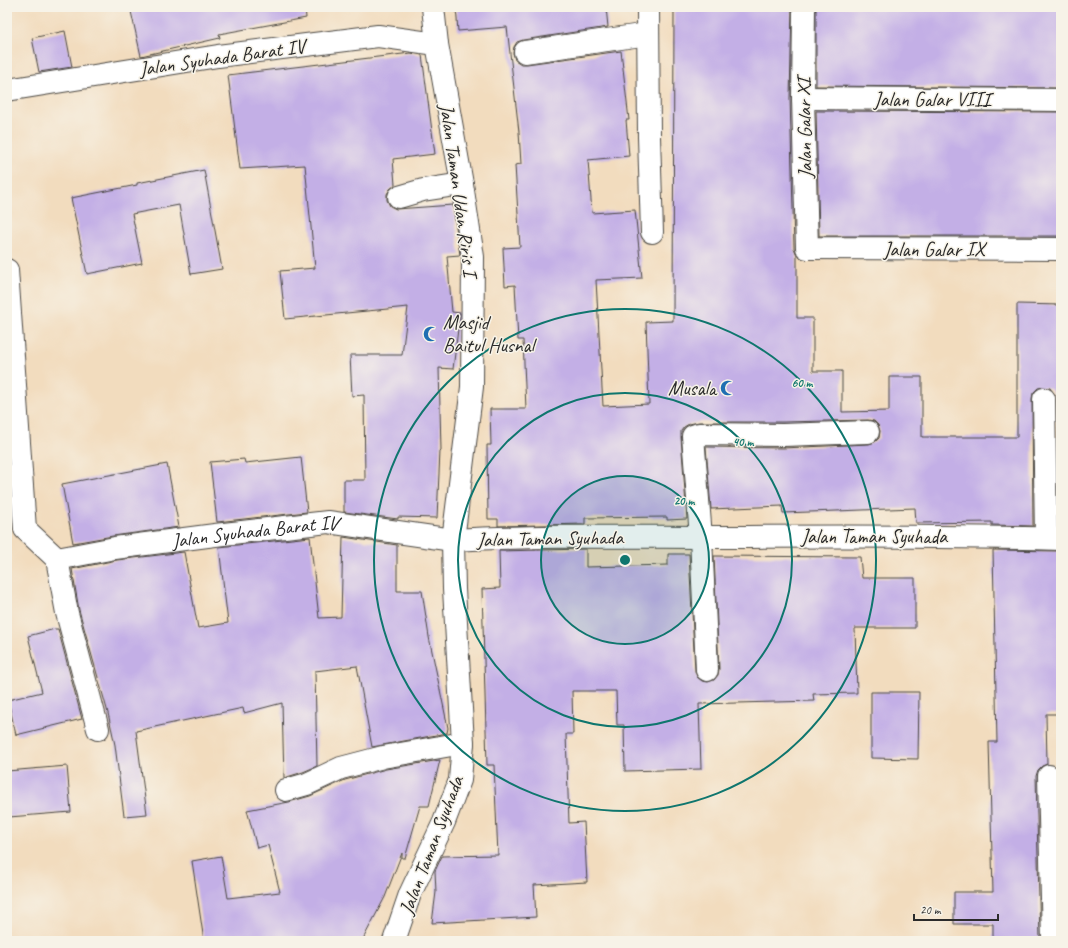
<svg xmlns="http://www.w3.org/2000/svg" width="1068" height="948" font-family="Caveat,sans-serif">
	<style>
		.building { fill: #c3afe6 }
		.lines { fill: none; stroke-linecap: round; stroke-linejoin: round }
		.street-casing { stroke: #494641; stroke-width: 24 }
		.secondary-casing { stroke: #494641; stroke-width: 24 }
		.street { stroke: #fff; stroke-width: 22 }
		.secondary { stroke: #fff; stroke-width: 22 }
		.ring { fill: none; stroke: #0f766e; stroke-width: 2 }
		.labels { text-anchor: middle; stroke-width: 3; stroke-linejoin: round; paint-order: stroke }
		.street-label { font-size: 20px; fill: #2b2b2b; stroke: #f7f3e8 }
		.poi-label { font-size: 20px; fill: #2b2b2b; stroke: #f7f3e8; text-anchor: start }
		.centre { fill: #0f766e; stroke: #f7f3e8; stroke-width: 2 }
		.ring-label { font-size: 12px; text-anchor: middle; font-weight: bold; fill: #0f766e; stroke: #f7f3e8; stroke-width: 3; stroke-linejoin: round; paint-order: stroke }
	</style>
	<rect width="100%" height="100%" fill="#f7f3e8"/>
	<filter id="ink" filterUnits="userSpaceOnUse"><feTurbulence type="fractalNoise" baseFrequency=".025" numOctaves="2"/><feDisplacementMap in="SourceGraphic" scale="8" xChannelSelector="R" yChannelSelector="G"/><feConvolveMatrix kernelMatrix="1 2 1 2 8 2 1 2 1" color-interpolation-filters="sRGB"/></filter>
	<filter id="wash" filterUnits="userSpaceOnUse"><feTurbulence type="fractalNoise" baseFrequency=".012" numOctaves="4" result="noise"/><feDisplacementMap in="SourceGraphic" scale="16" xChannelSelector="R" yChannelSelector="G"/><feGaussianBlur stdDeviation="0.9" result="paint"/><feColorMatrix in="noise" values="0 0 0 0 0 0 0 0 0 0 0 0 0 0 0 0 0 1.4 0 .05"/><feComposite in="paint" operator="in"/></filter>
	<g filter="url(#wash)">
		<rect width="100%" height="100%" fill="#f2dcbe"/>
		<g id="blocks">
			<g class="building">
				<polygon points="130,7 305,7 306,18 219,34 220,38 141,56"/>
				<polygon points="456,7 606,7 608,27 523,40 517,42 514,47 513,53 515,60 521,64 527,64 621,51 629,120 626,120 629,156 588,160 592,213 635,210 642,278 596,280 603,406 649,404 646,322 673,321 674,7 792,7 790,98 794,248 797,255 797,318 813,318 813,371 842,371 842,412 889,411 889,377 922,377 922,437 1017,437 1017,304 1061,305 1061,395 1055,395 1050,388 1043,387 1038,388 1033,393 1032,399 1033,526 992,525 992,522 916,523 915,508 783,513 782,506 711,509 706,447 783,448 869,444 875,442 879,438 880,431 878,425 874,421 868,420 783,422 699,422 689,424 684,427 681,431 681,437 687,519 667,520 667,517 585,518 585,524 498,526 498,519 488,519 487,445 491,445 490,409 526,409 523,340 518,340 515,285 505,286 503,248 520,247 515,165 521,164 519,132 507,27 458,31"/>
				<polygon points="816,7 1061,7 1061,88 816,86"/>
				<polygon points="65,31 72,67 39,72 32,38"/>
				<polygon points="411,53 422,55 435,154 393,159 395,185 390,189 387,194 387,200 390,206 396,209 453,205 460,255 447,256 452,312 460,313 453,369 439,368 441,450 440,451 437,518 398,517 398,519 344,512 344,480 365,480 364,395 352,396 350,355 402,355 408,307 285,319 280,271 315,268 305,165 240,169 228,75"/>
				<polygon points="816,111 1061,112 1061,236 819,236"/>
				<polygon points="204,170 222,269 191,274 179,205 132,214 142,263 87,274 71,198 137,185 137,183"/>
				<polygon points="301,457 307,512 217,522 210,462 244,459 245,463"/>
				<polygon points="167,464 179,527 113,536 73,543 62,484"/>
				<rect x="1058" y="486" width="3" height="40"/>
				<polygon points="310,537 319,618 341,617 343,537 397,545 397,591 422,591 429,637 448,728 447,733 372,747 357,666 315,671 317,766 303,772 284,778 282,703 244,713 243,708 136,731 147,814 124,816 115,745 108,713 79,610 72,569 117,560 184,552 198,628 228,623 219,547"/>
				<polygon points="586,549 586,567 668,565 668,554 689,554 695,671 697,677 702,681 708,682 714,680 718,675 719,669 714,556 860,557 862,578 915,578 915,628 855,628 857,693 813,694 814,701 699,704 701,769 625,771 624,725 617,725 616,691 572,691 573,734 566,734 569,823 584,822 587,882 534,885 536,917 432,923 436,892 435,871 442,856 498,855 494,765 487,765 482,589 500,588 499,551"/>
				<polygon points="993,550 1061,551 1061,714 1046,714 1047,764 1042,766 1038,770 1036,776 1040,941 993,941 993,924 954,924 954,892 993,892 989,742 997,742"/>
				<polygon points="55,629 58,629 82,719 16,735 8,700 42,692 28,636"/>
				<polygon points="871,692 919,692 918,759 871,758"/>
				<polygon points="440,760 429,806 420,806 405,858 402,858 402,853 385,897 362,941 204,941 192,861 221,856 228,898 280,892 268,845 257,848 247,810 289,802 310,796 345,780 386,769"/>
				<polygon points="67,766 71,812 9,817 7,794 7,771"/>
			</g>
		</g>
	</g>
	<g filter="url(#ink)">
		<use href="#blocks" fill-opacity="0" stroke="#494641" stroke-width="1"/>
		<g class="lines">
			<defs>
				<g id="street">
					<polyline points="648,7 649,137 652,232"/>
					<polyline points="804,7 803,98 807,248 1061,249"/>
					<polyline points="525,52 648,34"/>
					<polyline points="7,90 218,56 378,36 437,44"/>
					<polyline points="803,98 1061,100"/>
					<polyline points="399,197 423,190 462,184"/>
					<polyline points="7,270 25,529 57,559 67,613 98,729"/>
					<polyline points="1044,399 1046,538"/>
					<path id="s1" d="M 57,559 L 115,548 L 215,535 L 328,522 L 453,540 L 472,387 L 473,257 L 462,184 L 437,44 L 433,7"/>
					<polyline points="707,670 701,537 693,436 699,434 783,435 868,432"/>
					<polyline points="1049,776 1053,941"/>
					<polyline points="286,790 307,784 341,768 383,757 463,743"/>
				</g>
				<path id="secondary" d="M 394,941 L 410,894 L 444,822 L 460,780 L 463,743 L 454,589 L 453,540 C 543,535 634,537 725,537 C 837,536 949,536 1061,539"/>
			</defs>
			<use href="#street" class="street-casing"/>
			<use href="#secondary" class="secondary-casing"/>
			<use href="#street" class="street"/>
			<use href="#secondary" class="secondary"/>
		</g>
	</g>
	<circle cx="625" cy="560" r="84" fill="#0f766e" fill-opacity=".12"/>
	<g class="ring">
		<circle cx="625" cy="560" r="84"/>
		<circle cx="625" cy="560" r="167"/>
		<circle cx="625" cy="560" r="251"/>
	</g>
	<defs>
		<symbol id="mosque-bare" viewBox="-9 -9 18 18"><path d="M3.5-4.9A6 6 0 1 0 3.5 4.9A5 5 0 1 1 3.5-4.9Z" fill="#1f6fb2" stroke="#f7f3e8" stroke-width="2.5" paint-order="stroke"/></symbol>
	</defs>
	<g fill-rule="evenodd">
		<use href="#mosque-bare" x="420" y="323" width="22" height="22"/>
		<use href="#mosque-bare" x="717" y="377" width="22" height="22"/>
	</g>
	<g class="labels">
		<g class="street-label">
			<text transform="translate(222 57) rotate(-8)" y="7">Jalan Syuhada Barat IV</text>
			<text x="932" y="106">Jalan Galar VIII</text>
			<text transform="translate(804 128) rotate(-91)" y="7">Jalan Galar XI</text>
			<text transform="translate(459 190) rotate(82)" y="7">Jalan Taman Udan Riris I</text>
			<text x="934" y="256">Jalan Galar IX</text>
			<text dy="7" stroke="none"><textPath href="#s1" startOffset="200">Jalan Syuhada Barat IV</textPath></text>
			<text x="874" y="543">Jalan Taman Syuhada</text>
			<text transform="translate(550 538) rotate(-1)" y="7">Jalan Taman Syuhada</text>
			<text transform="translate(431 845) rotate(-69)" y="7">Jalan Taman Syuhada</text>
		</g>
		<g class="poi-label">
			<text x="443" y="329">Masjid<tspan x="443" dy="23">Baitul Husnal</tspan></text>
			<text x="716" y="395" text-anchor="end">Musala</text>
		</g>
	</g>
	<circle cx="625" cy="560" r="6" class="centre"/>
	<g class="ring-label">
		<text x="802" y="387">60 m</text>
		<text x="743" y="446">40 m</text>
		<text x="684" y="505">20 m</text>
	</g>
	<rect width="1068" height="948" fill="none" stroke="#f7f3e8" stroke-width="24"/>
	<path d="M914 914v6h84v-6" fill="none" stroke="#2b2b2b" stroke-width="2"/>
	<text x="920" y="914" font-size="12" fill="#2b2b2b" stroke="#f7f3e8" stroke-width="3" paint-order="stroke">20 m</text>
</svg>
